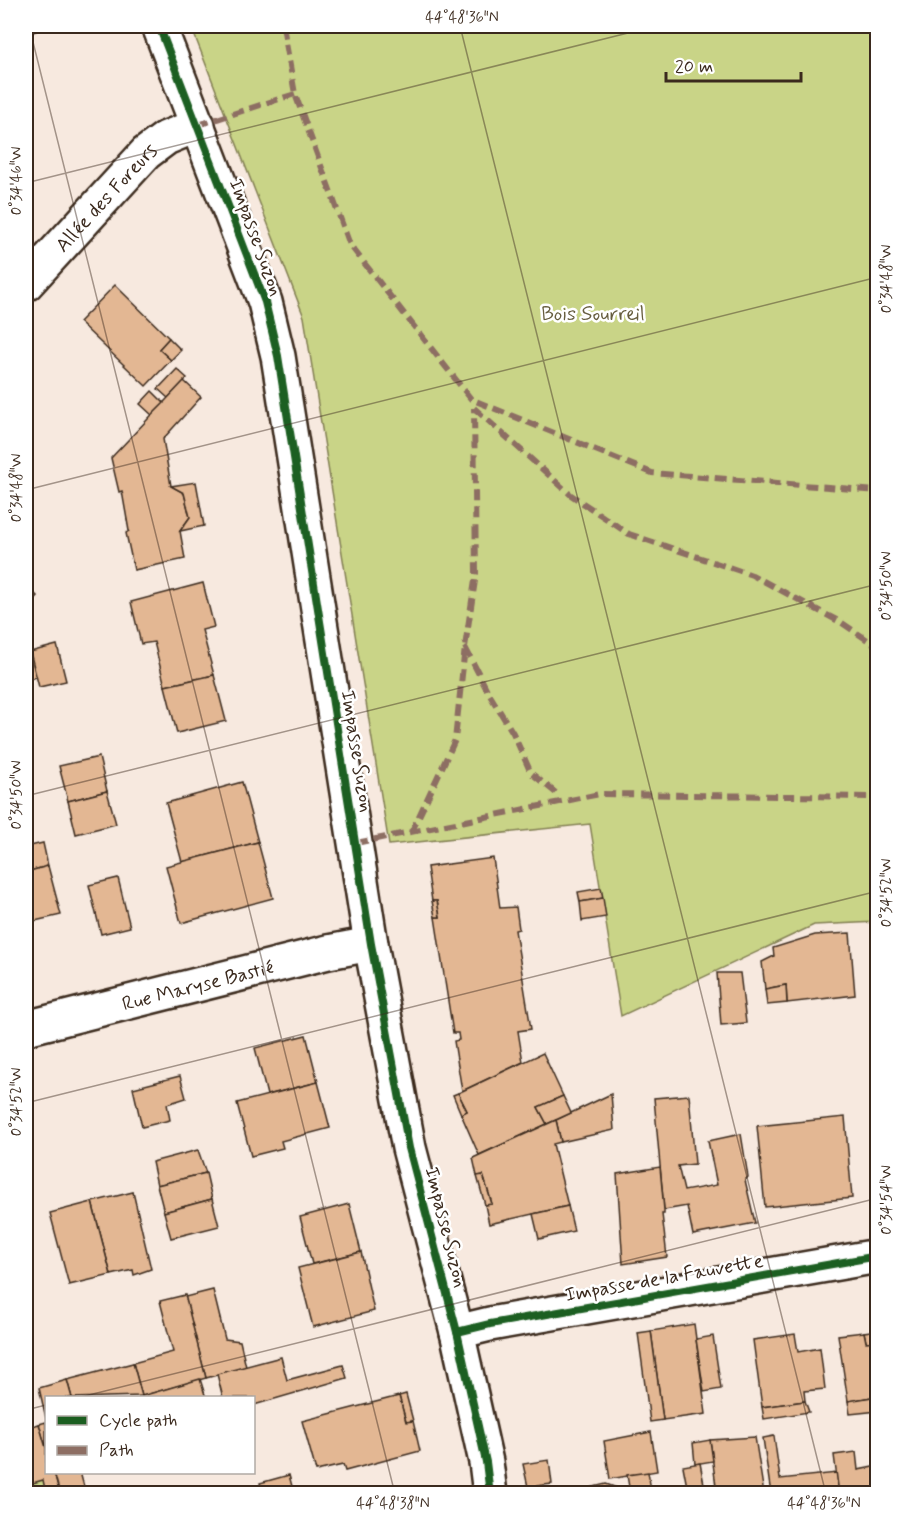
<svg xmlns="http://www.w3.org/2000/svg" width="903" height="1519" font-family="Mynerve,sans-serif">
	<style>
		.green { fill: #c9d487; stroke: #827f52; stroke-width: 1.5 }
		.building { fill: #e3b793; stroke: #3b2a1e; stroke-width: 1.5 }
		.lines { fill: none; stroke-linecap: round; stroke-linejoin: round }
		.minor-casing { stroke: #3b2a1e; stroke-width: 38 }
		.minor { stroke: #fff; stroke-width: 33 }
		.quiet { stroke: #8d6e63; stroke-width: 6; stroke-dasharray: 12 6; stroke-linecap: butt }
		.cycleway-casing { stroke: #fff; stroke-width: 11 }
		.cycleway { stroke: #1b5e20; stroke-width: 8 }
		.ticks { fill: none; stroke: #3b2a1e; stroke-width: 1.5; stroke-opacity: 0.45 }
		.labels { text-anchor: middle; stroke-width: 5; stroke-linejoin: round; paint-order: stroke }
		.street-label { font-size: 20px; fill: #3b2a1e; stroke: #fff }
		.park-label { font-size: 20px; fill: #665d3e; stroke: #fff }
		.neatline { fill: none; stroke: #3b2a1e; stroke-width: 2 }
		.ticks-label { font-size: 15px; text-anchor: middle; fill: #3b2a1e }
	</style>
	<rect width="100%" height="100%" fill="#f7e9df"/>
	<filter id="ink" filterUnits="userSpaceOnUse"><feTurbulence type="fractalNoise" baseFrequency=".0167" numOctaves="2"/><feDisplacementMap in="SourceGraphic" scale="12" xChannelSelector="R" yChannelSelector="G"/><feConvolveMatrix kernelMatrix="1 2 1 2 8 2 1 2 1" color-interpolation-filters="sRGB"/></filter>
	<g filter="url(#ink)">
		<g class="green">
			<polygon points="191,26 877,26 877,922 814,925 621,1016 590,824 389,845 304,317"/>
			<polygon points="36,1425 46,1457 46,1472 58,1493 26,1494 26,1428"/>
		</g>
		<g class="building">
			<polygon points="26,26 44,26 45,27 26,35"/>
			<polygon points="115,285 169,338 159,349 171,360 146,386 79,322"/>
			<polygon points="169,338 181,350 171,360 159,349"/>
			<polygon points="177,369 187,378 168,398 158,389"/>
			<polygon points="184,381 201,397 163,439 171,486 184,493 190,517 180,531 185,559 134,570 126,533 129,531 122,491 119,492 111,458"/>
			<polygon points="152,391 164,403 152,415 140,404"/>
			<polygon points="196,482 204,526 180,531 190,517 184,493 171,486"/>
			<polygon points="203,583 214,627 202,630 214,675 165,686 154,642 141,644 131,602"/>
			<polygon points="26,585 37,596 26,608"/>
			<polygon points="26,634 36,677 26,680"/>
			<polygon points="57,645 66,681 39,687 30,652"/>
			<polygon points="214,675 226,721 177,733 165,686"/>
			<polygon points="99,757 107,791 68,801 59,766"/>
			<polygon points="242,782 258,842 182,862 166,803"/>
			<polygon points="107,791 116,824 76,834 68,801"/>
			<polygon points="258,842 273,898 181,923 166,866"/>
			<polygon points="43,843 48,866 26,872 26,847"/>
			<polygon points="493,858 500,908 516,907 519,929 515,930 531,1029 518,1031 523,1062 462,1091 454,1041 459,1040 458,1033 453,1033 435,917 440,917 437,901 432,901 427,867"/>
			<polygon points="48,866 61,915 26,923 26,872"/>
			<polygon points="118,878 130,927 101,934 89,885"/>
			<polygon points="601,888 603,898 580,902 578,892"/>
			<polygon points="603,898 606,917 582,921 580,902"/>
			<polygon points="432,901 437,901 440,917 435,917"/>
			<polygon points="850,933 855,995 787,1003 786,985 765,989 762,962 774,956 773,948 815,935"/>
			<polygon points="717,973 740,973 746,1023 721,1025"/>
			<polygon points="786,985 787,1003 767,1005 765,989"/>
			<polygon points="306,1035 318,1082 267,1095 255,1048"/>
			<polygon points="543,1053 563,1096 538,1107 547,1124 479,1155 461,1114 467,1111 458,1093"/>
			<polygon points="180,1076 186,1098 167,1104 170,1120 142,1127 133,1088"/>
			<polygon points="318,1082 330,1128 281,1141 283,1148 251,1156 237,1103"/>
			<polygon points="458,1093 467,1111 461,1114 453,1095"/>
			<polygon points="611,1094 614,1130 561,1142 556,1120"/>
			<polygon points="689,1095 695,1164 678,1166 684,1191 717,1185 708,1141 741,1134 748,1177 745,1180 755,1223 693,1235 687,1206 664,1210 654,1098"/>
			<polygon points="563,1096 571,1113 547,1124 538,1107"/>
			<polygon points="845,1117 852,1198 765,1207 757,1126"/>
			<polygon points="556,1120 561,1142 553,1144 568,1206 489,1224 485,1205 492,1204 483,1175 477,1176 473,1158"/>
			<polygon points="198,1150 206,1173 157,1185 152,1162"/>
			<polygon points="660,1167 664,1210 664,1214 662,1214 667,1257 623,1264 617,1174"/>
			<polygon points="206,1173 212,1199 164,1212 157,1185"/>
			<polygon points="483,1175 492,1204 485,1205 477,1176"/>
			<polygon points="133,1192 151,1269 134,1275 133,1270 111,1275 92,1202"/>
			<polygon points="212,1199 219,1226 171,1238 164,1212"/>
			<polygon points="92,1202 111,1275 69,1285 50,1213"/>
			<polygon points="349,1204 361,1252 312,1264 300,1217"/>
			<polygon points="568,1206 574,1231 539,1239 533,1214"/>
			<polygon points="361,1252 374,1311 313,1327 298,1268"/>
			<polygon points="213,1290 225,1339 240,1341 246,1367 206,1378 185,1297"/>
			<polygon points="185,1295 206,1378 142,1396 133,1363 173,1352 160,1301"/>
			<polygon points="694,1324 706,1414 663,1420 651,1331"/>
			<polygon points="878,1330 878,1341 866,1342 864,1332"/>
			<polygon points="651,1331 663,1420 650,1422 638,1333"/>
			<polygon points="864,1332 866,1342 878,1341 878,1396 848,1401 838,1335"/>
			<polygon points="795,1334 798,1352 820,1348 825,1389 804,1391 805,1401 762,1407 753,1340"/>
			<polygon points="713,1336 721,1389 704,1392 696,1339"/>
			<polygon points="281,1357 287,1380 343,1365 347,1378 254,1405 254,1398 223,1398 217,1374"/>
			<polygon points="133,1363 142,1396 72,1398 67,1380"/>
			<polygon points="200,1379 206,1398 142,1398 142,1396"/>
			<polygon points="67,1380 72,1398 46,1398 46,1418 39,1388"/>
			<polygon points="406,1394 413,1421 406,1422 399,1396"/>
			<polygon points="399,1396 406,1422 413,1421 420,1451 345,1471 343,1465 316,1471 302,1421"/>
			<polygon points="878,1396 878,1411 850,1414 848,1401"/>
			<polygon points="805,1401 809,1412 764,1419 762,1407"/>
			<polygon points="46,1422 46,1448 39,1424"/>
			<polygon points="39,1424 46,1448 46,1472 54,1472 60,1494 46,1494 43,1480 26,1485 26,1428"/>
			<polygon points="651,1432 657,1471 610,1479 604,1441"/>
			<polygon points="774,1436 780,1479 837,1473 839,1494 771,1494 763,1438"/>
			<polygon points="755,1437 764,1494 717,1494 710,1440"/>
			<polygon points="710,1440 713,1461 695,1464 693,1443"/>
			<polygon points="856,1452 858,1470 878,1466 878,1494 839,1494 834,1455"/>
			<polygon points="549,1460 552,1484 528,1487 523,1464"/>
			<polygon points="700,1463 704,1484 687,1487 683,1466"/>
			<polygon points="54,1472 80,1472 86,1494 60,1494"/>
			<polygon points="648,1472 651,1490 630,1493 627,1475"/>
			<polygon points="289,1475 294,1494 263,1494 260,1483"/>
			<polygon points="606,1484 620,1489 620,1494 564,1494"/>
		</g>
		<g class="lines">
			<defs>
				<g id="minor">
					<polyline points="159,26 265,302 278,356 371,944 409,1148 457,1332 486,1462 490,1494"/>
					<path id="s1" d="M 26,284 L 146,153 L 166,138 L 198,125"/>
					<path id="s2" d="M 26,1028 L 328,952 L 371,944"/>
					<polyline points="457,1332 490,1324 878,1256"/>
				</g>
			</defs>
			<use href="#minor" class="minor-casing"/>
			<use href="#minor" class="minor"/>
			<g class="quiet">
				<polyline points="283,26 295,94 350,245 471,399 652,473 878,491"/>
				<polyline points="198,125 295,94"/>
				<polyline points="474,408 571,495 629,534 752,575 842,623 878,647"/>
				<polyline points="465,647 488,692 513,733 531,773 556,793"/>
				<polyline points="411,833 455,740 465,647 476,574 474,408"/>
				<polyline points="356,843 600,794 878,797"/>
			</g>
			<defs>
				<g id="cycleway">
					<polyline points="159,26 265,302 278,356 371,944 409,1148 457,1332 486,1462 490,1494"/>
					<polyline points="457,1332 490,1324 878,1256"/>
				</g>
			</defs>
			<use href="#cycleway" class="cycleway-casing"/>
			<use href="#cycleway" class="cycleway"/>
		</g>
	</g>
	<path class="ticks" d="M 29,26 L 395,1494M 460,26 L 826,1494M 26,183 L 656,26M 26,490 L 878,277M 26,796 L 878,584M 26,1103 L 878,891M 77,1398 L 878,1198M 26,1410 L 46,1405"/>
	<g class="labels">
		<g class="street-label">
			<text dy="7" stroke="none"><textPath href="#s1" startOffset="118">Allée des Foreurs</textPath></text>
			<text transform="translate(257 237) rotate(70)" y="7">Impasse Suzon</text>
			<text transform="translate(358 751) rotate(81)" y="7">Impasse Suzon</text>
			<text dy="7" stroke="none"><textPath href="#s2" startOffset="177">Rue Maryse Bastié</textPath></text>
			<text transform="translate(447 1227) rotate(76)" y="7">Impasse Suzon</text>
			<text transform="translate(664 1277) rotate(-10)" y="7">Impasse de la Fauvette</text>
		</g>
		<g class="park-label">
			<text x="593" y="320">Bois Sourreil</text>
		</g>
	</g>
	<rect width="903" height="1519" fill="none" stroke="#fff" stroke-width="66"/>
	<rect x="45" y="1396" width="210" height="78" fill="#ffffff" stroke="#b1aaa5" stroke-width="1.5"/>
	<rect x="57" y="1416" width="30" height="9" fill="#1b5e20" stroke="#b1aaa5" stroke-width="1.5"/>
	<text x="99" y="1426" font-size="18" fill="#3b2a1e">Cycle path</text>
	<rect x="57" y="1446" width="30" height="9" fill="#8d6e63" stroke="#b1aaa5" stroke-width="1.5"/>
	<text x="99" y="1456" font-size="18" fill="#3b2a1e">Path</text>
	<path d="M666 72v9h135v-9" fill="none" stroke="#3b2a1e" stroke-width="3"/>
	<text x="675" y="72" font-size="18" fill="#3b2a1e" stroke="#ffffff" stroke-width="4.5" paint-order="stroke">20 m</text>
	<rect x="33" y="33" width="837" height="1453" class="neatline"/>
	<g class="ticks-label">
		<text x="462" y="22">44°48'36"N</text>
		<text transform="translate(16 181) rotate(-90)" y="5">0°34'46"W</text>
		<text transform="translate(886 279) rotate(-90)" y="5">0°34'48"W</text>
		<text transform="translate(16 488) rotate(-90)" y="5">0°34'48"W</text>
		<text transform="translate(886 586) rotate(-90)" y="5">0°34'50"W</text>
		<text transform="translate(16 795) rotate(-90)" y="5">0°34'50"W</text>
		<text transform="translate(886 893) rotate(-90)" y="5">0°34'52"W</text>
		<text transform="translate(16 1102) rotate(-90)" y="5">0°34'52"W</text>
		<text transform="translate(886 1200) rotate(-90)" y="5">0°34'54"W</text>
		<text x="393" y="1508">44°48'38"N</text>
		<text x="824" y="1508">44°48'36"N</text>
	</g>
</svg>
